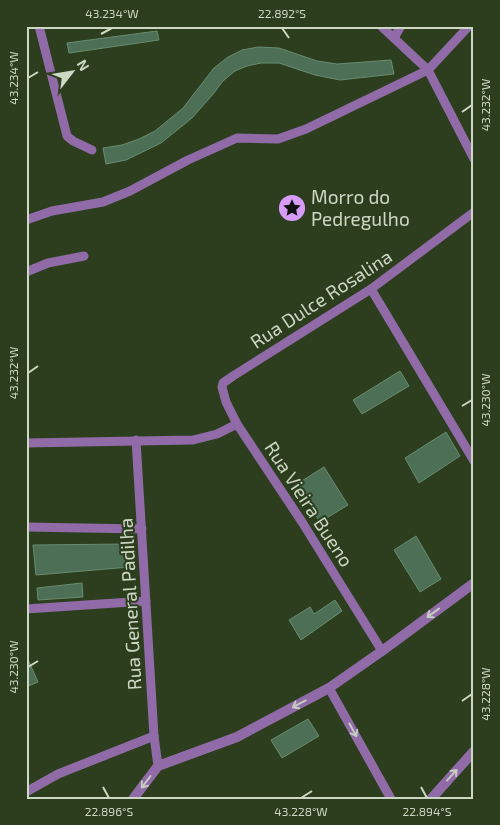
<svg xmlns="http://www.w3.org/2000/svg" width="500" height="825" font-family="'Exo 2',sans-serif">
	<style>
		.building { fill: #4c6f55; stroke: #688c71 }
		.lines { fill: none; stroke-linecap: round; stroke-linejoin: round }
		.minor { stroke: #916ba7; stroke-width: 9 }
		.tertiary { stroke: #916ba7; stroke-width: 10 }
		.oneway { stroke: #c6ccc1 }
		.ticks { fill: none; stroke: #ccd7c4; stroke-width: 2 }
		.labels { text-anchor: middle; stroke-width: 4; stroke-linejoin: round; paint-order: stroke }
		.poi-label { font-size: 19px; fill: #ccd7c4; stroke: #2c3e1e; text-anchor: start }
		.street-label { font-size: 19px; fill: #ccd7c4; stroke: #2c3e1e }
		.neatline { fill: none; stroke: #ccd7c4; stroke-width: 2 }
		.ticks-label { font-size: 12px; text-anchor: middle; fill: #ccd7c4 }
	</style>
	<rect width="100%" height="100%" fill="#2c3e1e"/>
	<g class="building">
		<polygon points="157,31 159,40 69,53 67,43"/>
		<polygon points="258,47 279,48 317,61 337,64 391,60 394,74 340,80 315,75 279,63 261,63 247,66 235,71 223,81 214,93 192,118 161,143 126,160 106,164 103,148 122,145 139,139 155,131 183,108 214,68 228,57 242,50"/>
		<polygon points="400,371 409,386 362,414 353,400"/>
		<polygon points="446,432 460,456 419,483 405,458"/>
		<polygon points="324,467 348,505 320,522 297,484"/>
		<polygon points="416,536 441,579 420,592 394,550"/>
		<polygon points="128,544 130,567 36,575 33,545"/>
		<polygon points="82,583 83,597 38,600 37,588"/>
		<polygon points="335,600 342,611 301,640 289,620 310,607 314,614"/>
		<polygon points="26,655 38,682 26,687"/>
		<polygon points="308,719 319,736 282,758 271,740"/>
	</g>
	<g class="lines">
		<g class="minor">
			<polyline points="39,26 67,136 73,141 92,150"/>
			<polyline points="381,26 428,70 474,159"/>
			<polyline points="394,38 401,26"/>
			<polyline points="26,220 52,211 103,202 130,191 188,160 237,138 278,139 306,129 428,70 469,26"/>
			<polyline points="26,272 48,263 84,256"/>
			<polyline points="371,289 474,461"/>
			<polyline points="136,440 154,736 158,766"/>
			<polyline points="26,443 193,440 217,434 237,424"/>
			<polyline points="26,527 142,529"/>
			<polyline points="26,609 146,601"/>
			<polyline points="382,651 302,522 237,424 226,402 222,387 223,383 233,376 371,289 474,212"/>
			<polyline points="329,688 391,799"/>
			<polyline points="26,792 58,774 154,736"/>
		</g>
		<g class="tertiary">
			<polyline points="133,799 158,766 237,737 329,688 382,651 474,583"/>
			<polyline points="431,799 474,751"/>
		</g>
	</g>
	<defs><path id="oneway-shaft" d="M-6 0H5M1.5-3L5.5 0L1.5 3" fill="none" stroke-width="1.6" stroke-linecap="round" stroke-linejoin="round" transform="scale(1.25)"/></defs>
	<g class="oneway">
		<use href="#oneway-shaft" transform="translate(433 613) rotate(144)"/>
		<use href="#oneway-shaft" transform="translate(299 704) rotate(152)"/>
		<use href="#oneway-shaft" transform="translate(353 730) rotate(61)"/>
		<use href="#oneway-shaft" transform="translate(452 775) rotate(-48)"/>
		<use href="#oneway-shaft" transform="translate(146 782) rotate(127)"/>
	</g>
	<path class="ticks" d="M 282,28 L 289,38M 101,34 L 112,28M 28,78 L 38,72M 462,112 L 472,105M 28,373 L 38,366M 462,406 L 472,400M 28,667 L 38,661M 462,701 L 472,694M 103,787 L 109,798M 421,787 L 427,798M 301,798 L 312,791"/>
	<defs>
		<symbol id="sight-disc" viewBox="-11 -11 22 22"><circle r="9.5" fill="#d79bf9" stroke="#2c3e1e"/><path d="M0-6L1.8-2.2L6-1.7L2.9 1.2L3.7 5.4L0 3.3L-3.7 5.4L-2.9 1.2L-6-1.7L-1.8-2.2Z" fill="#111"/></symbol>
	</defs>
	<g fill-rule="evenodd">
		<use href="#sight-disc" x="276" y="192" width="32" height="32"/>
	</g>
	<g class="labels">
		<g class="poi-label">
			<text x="311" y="204">Morro do<tspan x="311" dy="22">Pedregulho</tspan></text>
		</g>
		<g class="street-label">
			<text transform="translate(321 299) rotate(-33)" y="7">Rua Dulce Rosalina</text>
			<text transform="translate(309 504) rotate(57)" y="7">Rua Vieira Bueno</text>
			<text transform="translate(130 604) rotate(-93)" y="7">Rua General Padilha</text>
		</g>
	</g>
	<rect width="500" height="825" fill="none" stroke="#2c3e1e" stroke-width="55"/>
	<g transform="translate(72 72) rotate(59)" stroke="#2c3e1e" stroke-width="4" paint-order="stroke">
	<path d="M0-4L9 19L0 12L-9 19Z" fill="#ccd7c4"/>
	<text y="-8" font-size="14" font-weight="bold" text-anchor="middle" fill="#ccd7c4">N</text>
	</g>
	<rect x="28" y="28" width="444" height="770" class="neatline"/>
	<g class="ticks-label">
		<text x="112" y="18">43.234°W</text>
		<text x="282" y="18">22.892°S</text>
		<text transform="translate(14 78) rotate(-90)" y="4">43.234°W</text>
		<text transform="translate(486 105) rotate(-90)" y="4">43.232°W</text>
		<text transform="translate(14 373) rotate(-90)" y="4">43.232°W</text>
		<text transform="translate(486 400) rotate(-90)" y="4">43.230°W</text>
		<text transform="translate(14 667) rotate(-90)" y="4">43.230°W</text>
		<text transform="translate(486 694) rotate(-90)" y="4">43.228°W</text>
		<text x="109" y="816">22.896°S</text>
		<text x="301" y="816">43.228°W</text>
		<text x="427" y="816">22.894°S</text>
	</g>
</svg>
